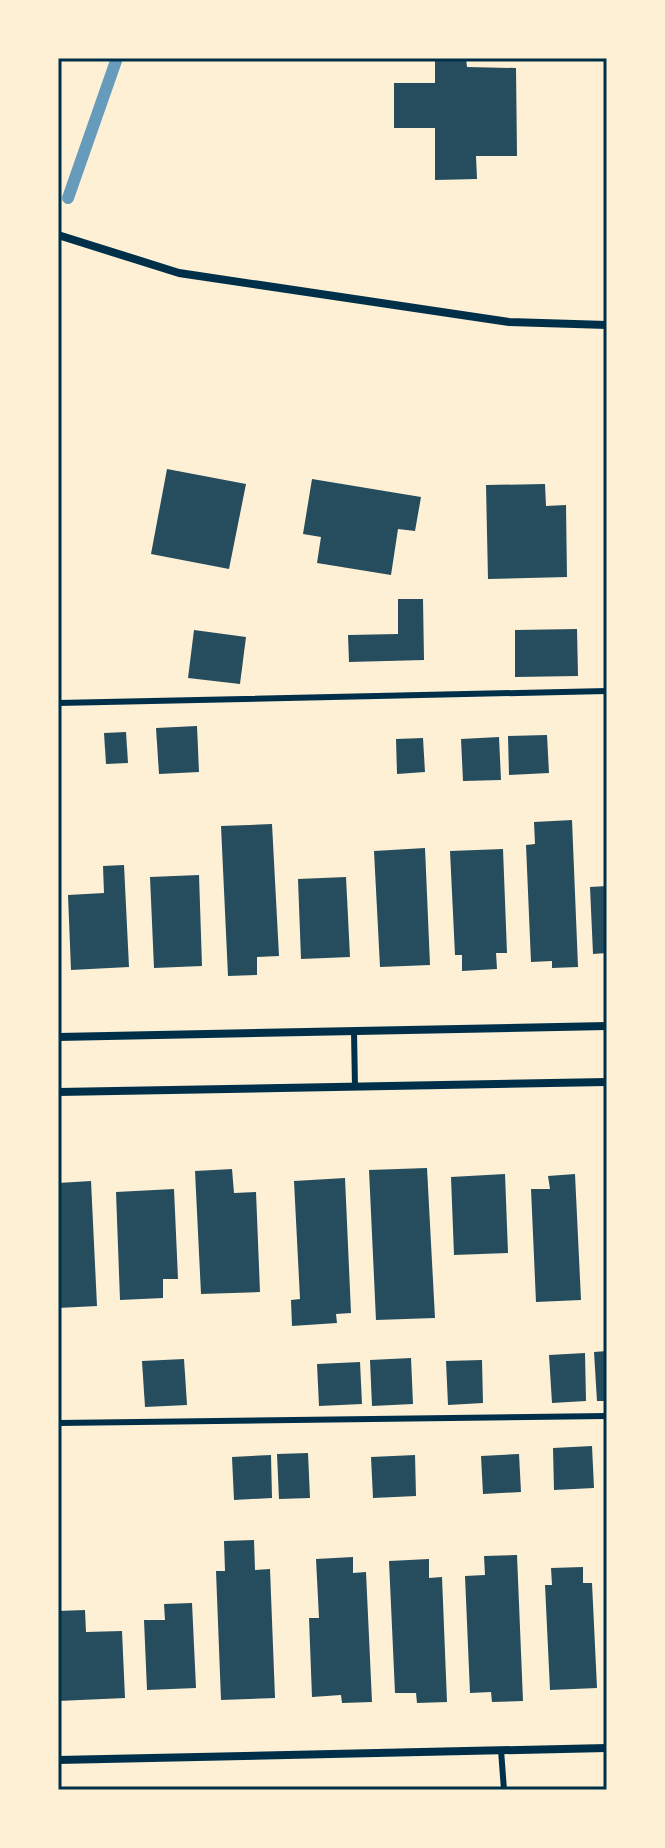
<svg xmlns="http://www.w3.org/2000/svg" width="665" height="1848" font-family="Quicksand,sans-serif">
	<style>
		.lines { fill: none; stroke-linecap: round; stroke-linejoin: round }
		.stream { stroke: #669bbc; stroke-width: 12 }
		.building { fill: #264d5e }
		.service { stroke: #003049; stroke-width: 6 }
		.minor { stroke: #003049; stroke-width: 8 }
		.neatline { fill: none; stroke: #003049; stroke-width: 3 }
	</style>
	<rect width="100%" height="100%" fill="#fdf0d5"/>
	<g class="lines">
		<polyline class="stream" points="68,198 117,58"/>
	</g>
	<g class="building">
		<polygon points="435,58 466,58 467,67 516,68 517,156 476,156 477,179 435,180 435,128 394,128 394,83 435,83"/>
		<polygon points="167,469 246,484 229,569 151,554"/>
		<polygon points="312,479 421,497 415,531 398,529 391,575 317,563 321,537 303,534"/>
		<polygon points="545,484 546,506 566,505 567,577 488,579 486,485"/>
		<polygon points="398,599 423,599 424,660 349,662 348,635 398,634"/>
		<polygon points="577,629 578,676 515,677 515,630"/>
		<polygon points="194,630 246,637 240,684 188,678"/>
		<polygon points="197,726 199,772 159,774 156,728"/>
		<polygon points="126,732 128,763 106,764 104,733"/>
		<polygon points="547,735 549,773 509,775 508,736"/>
		<polygon points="499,737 501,780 463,781 461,739"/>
		<polygon points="423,738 425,772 397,774 396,739"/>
		<polygon points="572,820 578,967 552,968 552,961 531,962 526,845 535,844 534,822"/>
		<polygon points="272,824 279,956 257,957 257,975 228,976 221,826"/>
		<polygon points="425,848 430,965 380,967 374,851"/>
		<polygon points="503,849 507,953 496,953 497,969 462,971 462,955 455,955 450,851"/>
		<polygon points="124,865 129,967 71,970 68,895 104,893 103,866"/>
		<polygon points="199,875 202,966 154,968 150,877"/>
		<polygon points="346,877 350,957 301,959 298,879"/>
		<polygon points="607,886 607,953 593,954 590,887"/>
		<polygon points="427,1168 435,1318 376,1320 369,1170"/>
		<polygon points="232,1169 234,1193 256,1192 260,1292 201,1294 195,1171"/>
		<polygon points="505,1174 508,1253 454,1255 451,1177"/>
		<polygon points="575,1174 581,1300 536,1302 531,1189 550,1189 548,1176"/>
		<polygon points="345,1178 351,1313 336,1314 337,1323 292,1326 291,1300 300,1299 294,1181"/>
		<polygon points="91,1181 97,1306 58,1308 58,1183"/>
		<polygon points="174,1189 178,1279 163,1279 163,1298 120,1300 116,1192"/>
		<polygon points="607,1351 607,1401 597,1401 594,1352"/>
		<polygon points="585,1353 586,1401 552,1403 549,1355"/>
		<polygon points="411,1358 413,1404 372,1406 370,1360"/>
		<polygon points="184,1359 187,1405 145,1407 142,1361"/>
		<polygon points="482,1360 483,1403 448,1405 446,1361"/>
		<polygon points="360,1362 362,1404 319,1406 317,1364"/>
		<polygon points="592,1446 594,1488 554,1490 553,1448"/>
		<polygon points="308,1453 310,1498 279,1499 277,1454"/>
		<polygon points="519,1454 521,1492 483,1494 481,1456"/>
		<polygon points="271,1455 272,1498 234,1500 232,1457"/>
		<polygon points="415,1455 416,1496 373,1498 371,1457"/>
		<polygon points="254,1540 255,1570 270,1569 275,1698 221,1700 216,1571 225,1571 224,1541"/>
		<polygon points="517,1555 523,1701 492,1702 491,1692 470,1693 465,1576 485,1575 484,1556"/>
		<polygon points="353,1557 353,1573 366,1572 372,1702 342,1703 341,1695 312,1697 309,1618 319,1618 316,1559"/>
		<polygon points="429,1559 429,1578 442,1577 447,1702 417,1703 416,1693 395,1693 389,1561"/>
		<polygon points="583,1567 583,1583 592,1583 597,1688 550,1690 545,1585 552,1585 551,1568"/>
		<polygon points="192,1603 196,1688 147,1690 144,1620 165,1620 164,1604"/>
		<polygon points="85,1610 86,1632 122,1631 125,1698 58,1701 58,1611"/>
	</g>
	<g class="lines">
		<g class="service">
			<polyline points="58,703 607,691"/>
			<polyline points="354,1032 355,1087"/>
			<polyline points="58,1423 607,1416"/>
			<polyline points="501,1750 504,1790"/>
		</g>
		<g class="minor">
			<polyline points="58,235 179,273 509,322 607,325"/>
			<polyline points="58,1037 607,1026"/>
			<polyline points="58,1092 607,1082"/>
			<polyline points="58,1760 607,1748"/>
		</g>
	</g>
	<rect width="665" height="1848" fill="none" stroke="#fdf0d5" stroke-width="120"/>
	<rect x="60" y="60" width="545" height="1728" class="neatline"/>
</svg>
